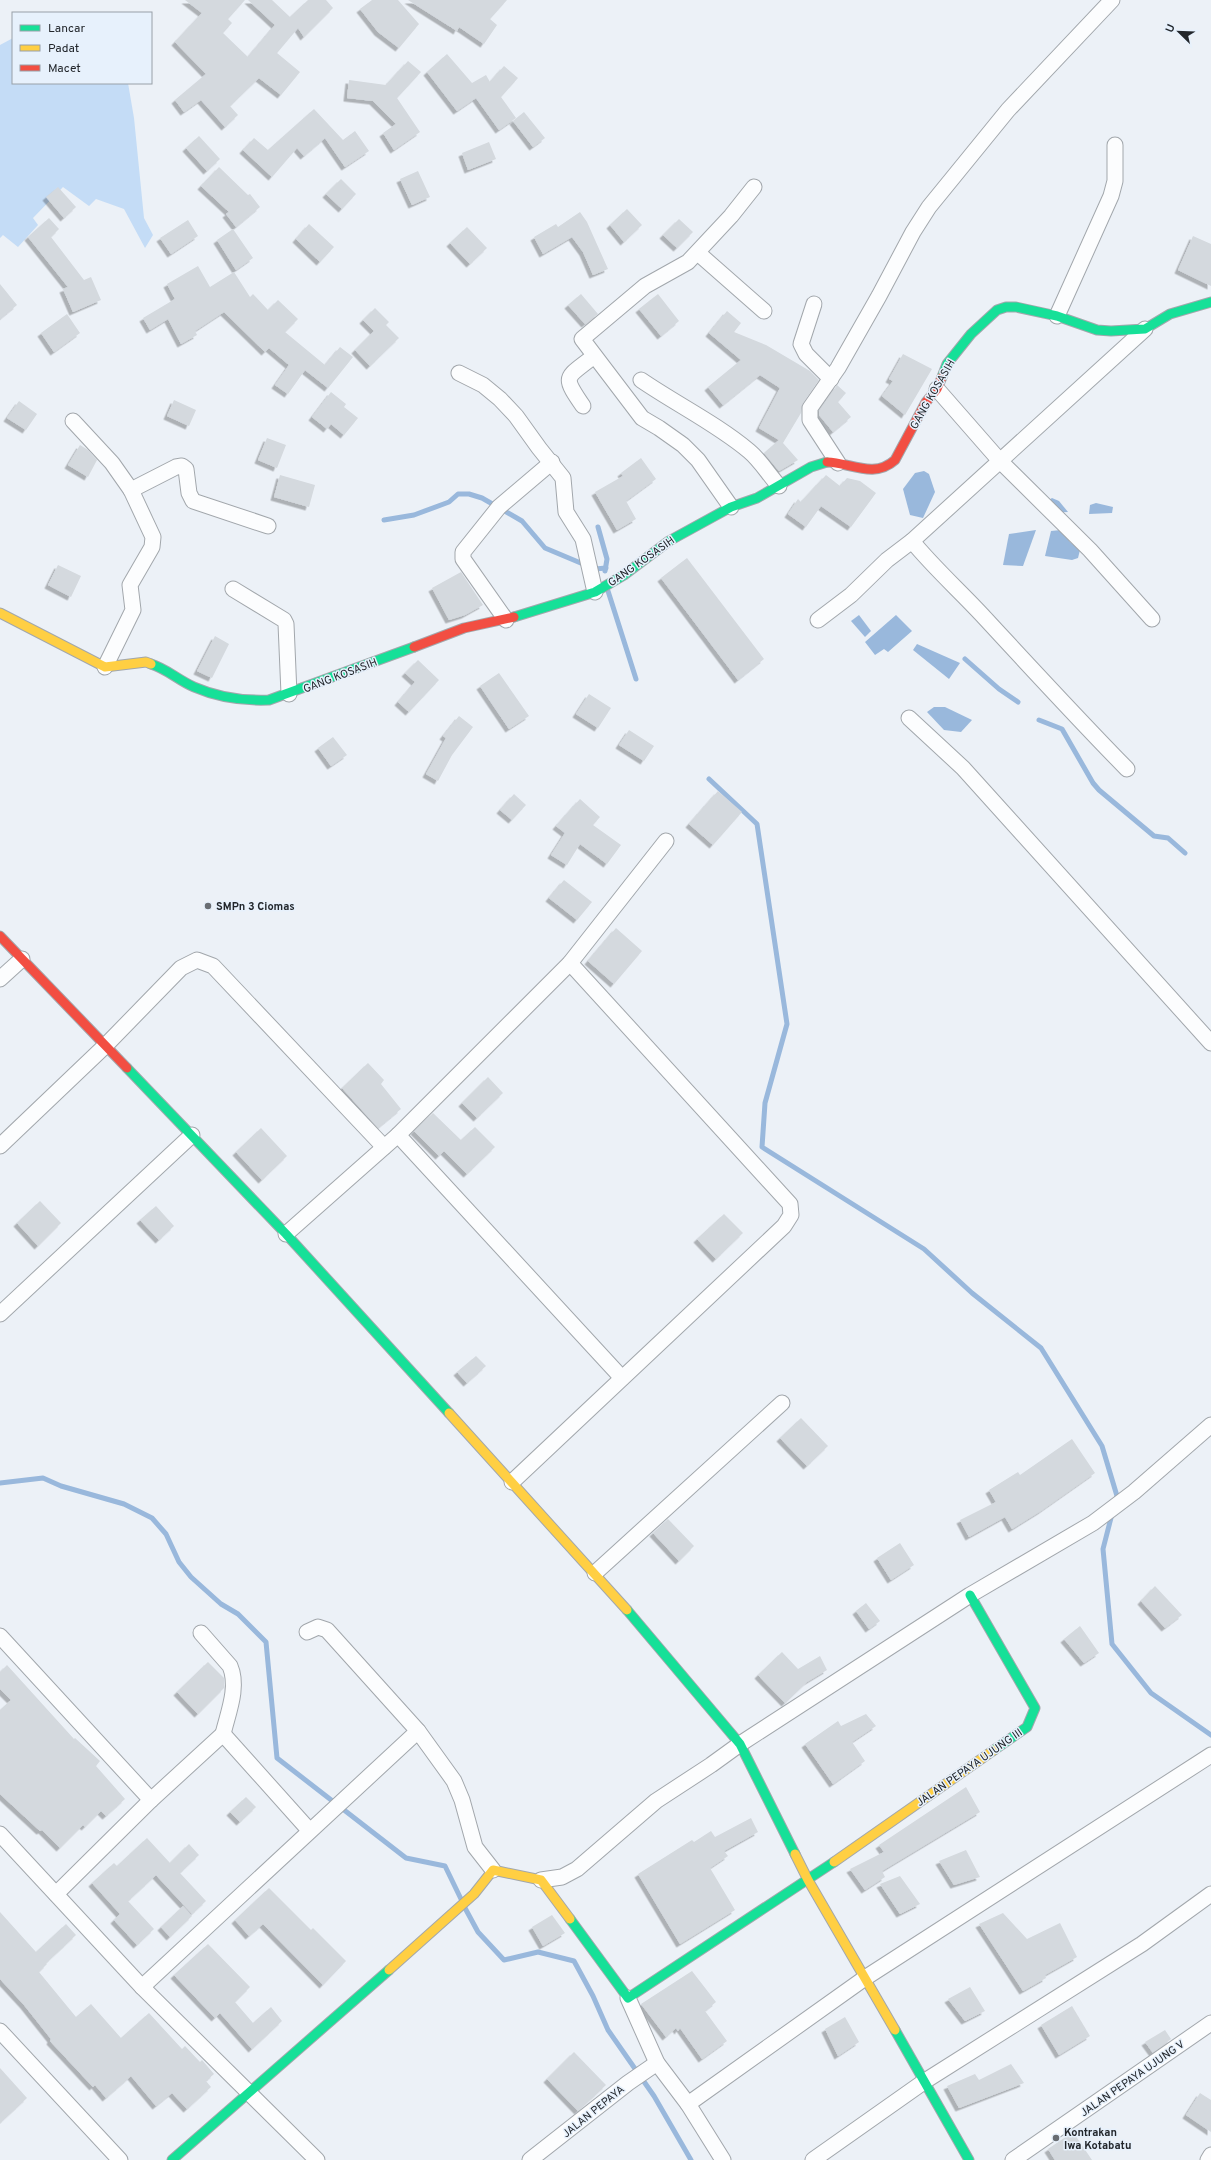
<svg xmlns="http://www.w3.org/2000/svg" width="1211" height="2160" font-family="Overpass,sans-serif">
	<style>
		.green { fill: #c4dcf6 }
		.water { fill: #99b8dc }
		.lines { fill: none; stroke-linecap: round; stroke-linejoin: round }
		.stream { stroke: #99b8dc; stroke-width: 5 }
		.building { fill: #d4d9de; filter: url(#shadow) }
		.street-casing { stroke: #a2a7ac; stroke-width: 17 }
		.fast-casing { stroke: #a2a7ac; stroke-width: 11 }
		.slow-casing { stroke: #a2a7ac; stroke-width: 11 }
		.jam-casing { stroke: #a2a7ac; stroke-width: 11 }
		.street { stroke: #fcfdfe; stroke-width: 15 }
		.fast { stroke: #16e098; stroke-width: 9 }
		.slow { stroke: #ffcf43; stroke-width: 9 }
		.jam { stroke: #f24e42; stroke-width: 9 }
		.poi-dot { fill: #696d72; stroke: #e7f1fc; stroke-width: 1.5 }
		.labels { text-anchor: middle; stroke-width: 3; stroke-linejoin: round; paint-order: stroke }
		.street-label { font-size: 11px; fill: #22262b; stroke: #e7f1fc }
		.poi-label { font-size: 11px; font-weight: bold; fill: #22262b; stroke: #e7f1fc; text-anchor: start }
	</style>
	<defs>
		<filter id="shadow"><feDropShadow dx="-3.5" dy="3.5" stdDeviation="0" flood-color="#0004"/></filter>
	</defs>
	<rect width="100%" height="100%" fill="#ecf1f7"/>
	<polygon class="green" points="13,38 13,83 128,83 134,118 144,218 153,235 145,248 124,209 96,199 89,206 63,187 33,218 38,225 18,247 3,235 0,238 0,45"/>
	<g class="water">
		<polygon points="924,471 929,474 935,492 923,518 910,515 903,489 915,473"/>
		<polygon points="1052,498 1059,501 1068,512 1043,513 1046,502"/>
		<polygon points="1096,503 1113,507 1112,513 1089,514 1090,505"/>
		<polygon points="1036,530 1023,566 1003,565 1009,534"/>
		<polygon points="1061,530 1070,542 1080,550 1078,558 1072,560 1045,556 1051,531"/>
		<polygon points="859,615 871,631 865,637 851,621"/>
		<polygon points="896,615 912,631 888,652 884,649 875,655 865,642"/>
		<polygon points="917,644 960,663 949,679 913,650"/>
		<polygon points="934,707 945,707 972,720 961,732 944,730 927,712"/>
	</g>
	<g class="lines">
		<g class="stream">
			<polyline points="384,520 414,515 449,502 458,494 469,494 482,498 522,521 545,548 595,569 606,568"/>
			<polyline points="598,527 607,559 605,571"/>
			<polyline points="608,591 636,679"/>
			<polyline points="965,659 999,689 1018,702"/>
			<polyline points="1039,720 1062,729 1093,783 1099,790 1154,836 1168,838 1185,853"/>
			<polyline points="709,779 757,824 787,1024 765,1103 762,1147 924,1249 972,1293 1041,1348 1102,1446 1117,1496 1115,1502"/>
			<polyline points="0,1483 43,1478 61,1486 124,1504 152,1518 166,1534 179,1562 191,1577 221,1604 238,1614 266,1642 277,1758 406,1858 445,1866 461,1899"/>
			<polyline points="1112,1514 1103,1549 1112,1644 1151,1693 1211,1735"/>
			<polyline points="465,1908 478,1932 504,1960 538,1952 574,1961 593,1996 608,2030 654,2096 691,2160"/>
		</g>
	</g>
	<g class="building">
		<polygon points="185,0 245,0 228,19 232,23 223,33 248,57 275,25 248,0 272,0 290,17 308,0 326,0 333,8 304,37 298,28 277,53 300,72 281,95 259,78 230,106 238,115 225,127 201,100 184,112 175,100 206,74 175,42 202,13"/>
		<polygon points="372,0 398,0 419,24 399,48 378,32 360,9"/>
		<polygon points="408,0 507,0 490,19 497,25 484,44 459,27 457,31"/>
		<polygon points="447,54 472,83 486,75 490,82 504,66 518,78 501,97 516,118 499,130 476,98 457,111 427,72"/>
		<polygon points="408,61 421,72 397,98 420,132 394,150 383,133 396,124 373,101 347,98 349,80 386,85"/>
		<polygon points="314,109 343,140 355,131 369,151 345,167 325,138 304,156 297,148 272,177 243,150 254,138 268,150"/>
		<polygon points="524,112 545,138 533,147 513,121"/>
		<polygon points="199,136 220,159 207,171 186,148"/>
		<polygon points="489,142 496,159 468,170 462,153"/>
		<polygon points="219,167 248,195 250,194 260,207 236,227 226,214 229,212 201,186"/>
		<polygon points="418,171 430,197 412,205 400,179"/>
		<polygon points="341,179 356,194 342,209 326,194"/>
		<polygon points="58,187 76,207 64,218 46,197"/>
		<polygon points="627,209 642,225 624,242 610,225"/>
		<polygon points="580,212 587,222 608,269 593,275 583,252 572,237 543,254 534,237 556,224 558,227"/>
		<polygon points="49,218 59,229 51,237 84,280 91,277 101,300 73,312 63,289 68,287 28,237"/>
		<polygon points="679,219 693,232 677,248 663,235"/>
		<polygon points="188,220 198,236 171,254 160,238"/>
		<polygon points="309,224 334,247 320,262 296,239"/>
		<polygon points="467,227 487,248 470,264 450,243"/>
		<polygon points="233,229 253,258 236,270 217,240"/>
		<polygon points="1193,236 1211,244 1211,286 1178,270"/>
		<polygon points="198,266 210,287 234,272 250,297 253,294 268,310 278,300 298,319 285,332 325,365 340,347 353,357 328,388 305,370 288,394 275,385 289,365 269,348 265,352 224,312 195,331 197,335 181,344 168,319 150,330 143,318 175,299 167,284"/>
		<polygon points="0,284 17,305 0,319"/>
		<polygon points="581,294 598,314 585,324 568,305"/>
		<polygon points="658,294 679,321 661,336 639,309"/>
		<polygon points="375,308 389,322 386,325 399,338 370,366 355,350 374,331 363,320"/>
		<polygon points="727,311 741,323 734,332 766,345 810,371 819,380 803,403 801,413 783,443 798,460 779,471 764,453 779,440 759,428 780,388 760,375 723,405 708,387 741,360 709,333"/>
		<polygon points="67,314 80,333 54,352 41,333"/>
		<polygon points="903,354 932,369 905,415 882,396 893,381 889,379"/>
		<polygon points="837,385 846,393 838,402 851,417 833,432 819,415 819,411"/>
		<polygon points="331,392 346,404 344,407 358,418 344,435 331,424 327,429 312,417"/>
		<polygon points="174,400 196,410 189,426 167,416"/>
		<polygon points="19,401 37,414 26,430 7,418"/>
		<polygon points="267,438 286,445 277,468 258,460"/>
		<polygon points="80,445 88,450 97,460 88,477 68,465"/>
		<polygon points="641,458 656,479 626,501 636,519 617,530 595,492 623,476 621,473"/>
		<polygon points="280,475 315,485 309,507 274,497"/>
		<polygon points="826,475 840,486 847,478 860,481 876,493 851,527 821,506 806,527 788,514 798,499 801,502"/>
		<polygon points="687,558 764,659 738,680 661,578"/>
		<polygon points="58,565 81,576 71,597 48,585"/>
		<polygon points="461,572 483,605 465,615 449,620 432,588"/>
		<polygon points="215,636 229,644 212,678 197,671"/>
		<polygon points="418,660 439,680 409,712 398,702 415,682 405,673"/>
		<polygon points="499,673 529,716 509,729 480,686"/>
		<polygon points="589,694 611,708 598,728 576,714"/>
		<polygon points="459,716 473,727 452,755 438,781 426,774 446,738 443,736"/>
		<polygon points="629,730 654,746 644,761 619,745"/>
		<polygon points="333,737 347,755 331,766 318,748"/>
		<polygon points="718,791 742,812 713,845 689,824"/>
		<polygon points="514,794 526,805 512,820 500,810"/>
		<polygon points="580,799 600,817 593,825 621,845 607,864 580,844 567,865 551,855 565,833 556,826"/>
		<polygon points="564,880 592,902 577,920 549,898"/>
		<polygon points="616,928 642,951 614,984 588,961"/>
		<polygon points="368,1063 384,1080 381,1084 401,1109 378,1128 342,1088"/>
		<polygon points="488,1077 503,1093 477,1118 462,1103"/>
		<polygon points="433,1113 461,1140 475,1127 495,1147 467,1174 444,1151 439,1156 414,1131"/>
		<polygon points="261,1128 287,1156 262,1180 236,1152"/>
		<polygon points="40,1201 61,1223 38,1246 17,1223"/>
		<polygon points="156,1206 174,1226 159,1240 140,1220"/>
		<polygon points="724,1214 743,1233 716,1259 697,1239"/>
		<polygon points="476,1356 486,1366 467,1383 457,1372"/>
		<polygon points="801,1418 828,1446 807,1466 780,1438"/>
		<polygon points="1072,1439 1095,1473 1041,1511 1012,1529 1005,1517 969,1537 960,1520 996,1502 989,1490 1018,1472 1020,1475"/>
		<polygon points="668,1519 694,1546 679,1561 653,1533"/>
		<polygon points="900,1543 914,1565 891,1580 877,1558"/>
		<polygon points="1155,1586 1182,1615 1165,1628 1141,1601"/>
		<polygon points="866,1603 880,1621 869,1629 856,1611"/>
		<polygon points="1080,1626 1099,1653 1084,1663 1064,1639"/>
		<polygon points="782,1652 798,1669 820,1656 827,1670 807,1682 785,1703 758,1675"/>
		<polygon points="208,1662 224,1678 224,1688 198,1714 177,1692"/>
		<polygon points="7,1665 74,1739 75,1738 100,1761 96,1766 125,1799 106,1816 101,1811 85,1827 83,1825 60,1848 42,1830 40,1831 0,1794 0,1710 11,1700 0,1689 0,1672"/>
		<polygon points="866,1714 876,1726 852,1742 865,1761 833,1784 805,1744 838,1721 841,1726"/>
		<polygon points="966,1787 980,1812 882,1871 885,1877 865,1890 850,1869 884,1852 879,1845"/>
		<polygon points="246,1797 256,1807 240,1822 230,1812"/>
		<polygon points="751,1818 758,1832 724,1851 728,1856 710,1868 735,1910 680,1944 638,1874 692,1840 694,1842 711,1831 715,1837"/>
		<polygon points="147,1838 170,1863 189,1844 199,1855 180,1873 206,1901 192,1914 156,1875 128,1901 154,1929 137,1945 114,1920 120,1914 92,1883 114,1863 117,1866"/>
		<polygon points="966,1850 980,1877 954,1885 939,1861"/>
		<polygon points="900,1876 920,1904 900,1914 880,1884"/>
		<polygon points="269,1888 311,1930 313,1928 346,1961 323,1985 263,1924 249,1936 235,1920"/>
		<polygon points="183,1906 192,1916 170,1937 161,1927"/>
		<polygon points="0,1912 36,1952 66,1924 76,1935 46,1963 47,1964 39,1972 76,2017 91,2004 121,2038 149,2013 182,2049 185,2046 200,2062 202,2060 214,2074 206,2081 211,2087 187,2109 172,2093 156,2106 131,2076 106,2098 95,2085 93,2087 50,2041 51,2039 24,2005 0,1979"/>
		<polygon points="1003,1913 1027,1939 1060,1923 1077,1957 1045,1975 1046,1978 1023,1991 979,1924"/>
		<polygon points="552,1915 565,1933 543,1946 532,1927"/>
		<polygon points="208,1944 250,1987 235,2002 253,2023 271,2007 282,2021 252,2049 220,2013 215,2018 174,1975"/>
		<polygon points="692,1971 716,2002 705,2011 727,2041 702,2059 680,2028 678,2031 676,2028 666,2037 641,2004"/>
		<polygon points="970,1987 985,2011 965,2021 948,1999"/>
		<polygon points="1072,2006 1090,2036 1059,2055 1041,2025"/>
		<polygon points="845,2017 859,2042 838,2056 825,2029"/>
		<polygon points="1165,2030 1171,2039 1153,2053 1145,2042"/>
		<polygon points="574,2052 606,2085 578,2111 547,2079"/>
		<polygon points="1011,2064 1024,2083 959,2108 947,2086 975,2074 979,2080"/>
		<polygon points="0,2068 27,2098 0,2123"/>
		<polygon points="1200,2093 1211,2100 1211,2132 1186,2115"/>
		<polygon points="1073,2132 1092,2160 1055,2160 1048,2149"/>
	</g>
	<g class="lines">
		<defs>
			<g id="street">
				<polyline points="698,253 764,311"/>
				<polyline points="814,304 801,344 806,354 831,379"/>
				<polyline points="1057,316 1111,196 1115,181 1115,145"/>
				<polyline points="459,373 483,385 500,399 516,416 539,448 563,478 566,512 583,539 595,592"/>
				<path d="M 641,380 C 676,404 717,424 749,451 C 760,460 769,475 779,486"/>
				<polyline points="937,389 1000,461 1090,550 1152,619"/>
				<path d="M 583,406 C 561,374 566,379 594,356"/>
				<polyline points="73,421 112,463 131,490"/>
				<polyline points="838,463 810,420 810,408 838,368 879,296 913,232 929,207 1008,110 1112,0"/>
				<polyline points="731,507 698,460 683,445 659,428 642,418 582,339 645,286 688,262 731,216 754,187"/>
				<path d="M 912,541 C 934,568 960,591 983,616 C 1031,668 1078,719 1127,769"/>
				<polyline points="233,589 284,620 286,624 289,694"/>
				<polyline points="506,620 463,559 463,552 499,507 552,462"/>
				<polyline points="818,620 851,595 887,560 912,541 1145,329"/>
				<polyline points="105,667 133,610 130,585 152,547 153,537 131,490 176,467 182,466 186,469 189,493 193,501 268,526"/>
				<polyline points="909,718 963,768 1211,1043"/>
				<polyline points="0,979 22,959"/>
				<polyline points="398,1135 622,1378"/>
				<polyline points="0,1146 106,1045 181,968 197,960 213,966 384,1147"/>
				<polyline points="286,1234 398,1135 570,963 666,841"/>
				<polyline points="0,1314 192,1135"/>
				<polyline points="512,1482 784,1226 791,1215 790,1204 570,963"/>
				<polyline points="595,1573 782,1403"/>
				<polyline points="307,1632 318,1627 327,1630 418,1731"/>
				<path d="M 201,1633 L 230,1666 C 239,1687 228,1713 223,1734"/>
				<polyline points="0,1636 151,1800"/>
				<polyline points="0,1834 142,1987"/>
				<polyline points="541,1880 562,1877 577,1869 656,1801 711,1765 740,1744 970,1595 1093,1523 1134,1492 1211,1425"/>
				<polyline points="56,1894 151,1800 223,1734 309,1830"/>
				<polyline points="628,1998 657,2063 688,2104 723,2160"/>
				<polyline points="0,2031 120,2160"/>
				<polyline points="688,2104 865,1978 1211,1755"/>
				<polyline points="317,2160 142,1987 418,1731 454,1781 462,1800 475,1847 493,1870"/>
				<polyline points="530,2160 628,2083 657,2063"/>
				<polyline points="813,2160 925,2081 1142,1944 1211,1894"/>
				<polyline points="1013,2160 1211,2023"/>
				<polyline points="1208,2160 1211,2155"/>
			</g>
			<g id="fast">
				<polyline points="942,377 947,364 971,334 997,310 1006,307 1016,307 1057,316 1097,330 1111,331 1145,329 1170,314 1211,302"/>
				<polyline points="514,617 595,592 624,575 669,541 731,507 757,498 811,467 827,462"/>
				<path d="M 151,664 C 167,669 178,680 194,687 C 217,697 243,701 269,700 L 414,647"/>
				<polyline points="127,1068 286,1234 449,1413"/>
				<polyline points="970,1595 1035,1708 1027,1727 994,1750"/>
				<polyline points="627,1610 740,1744 795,1854"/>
				<polyline points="570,1919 628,1998 834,1862"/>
				<polyline points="895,2030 969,2160"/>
				<polyline points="172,2160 389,1970"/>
			</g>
			<g id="slow">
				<polyline points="0,613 105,667 146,662 151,664"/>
				<polyline points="449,1413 627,1610"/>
				<polyline points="795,1854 808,1880 895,2030"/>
				<polyline points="834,1862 994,1750"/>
				<polyline points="389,1970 474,1894 493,1870 541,1880 570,1919"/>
			</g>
			<g id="jam">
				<path d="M 827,462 C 851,463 874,479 895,460 L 926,402 L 937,389 L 942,377"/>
				<polyline points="414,647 464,628 514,617"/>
				<polyline points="0,936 127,1068"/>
			</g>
		</defs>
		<use href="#street" class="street-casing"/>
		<use href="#fast" class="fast-casing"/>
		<use href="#slow" class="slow-casing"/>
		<use href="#jam" class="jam-casing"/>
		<use href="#street" class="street"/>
		<use href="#fast" class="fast"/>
		<use href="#slow" class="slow"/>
		<use href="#jam" class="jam"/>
	</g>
	<g class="poi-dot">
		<circle cx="208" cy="906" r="4"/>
		<circle cx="1056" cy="2138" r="4"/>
	</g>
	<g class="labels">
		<g class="street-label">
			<text transform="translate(932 394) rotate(-60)" y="4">GANG KOSASIH</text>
			<text transform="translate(641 561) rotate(-35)" y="4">GANG KOSASIH</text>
			<text transform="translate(340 675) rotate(-21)" y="4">GANG KOSASIH</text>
			<text transform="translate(969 1767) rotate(-35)" y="4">JALAN PEPAYA UJUNG III</text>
			<text transform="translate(1132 2078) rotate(-35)" y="4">JALAN PEPAYA UJUNG V</text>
			<text transform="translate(593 2111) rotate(-39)" y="4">JALAN PEPAYA</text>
		</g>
		<g class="poi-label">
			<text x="216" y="910">SMPn 3 Ciomas</text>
			<text x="1064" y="2136">Kontrakan<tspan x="1064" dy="13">Iwa Kotabatu</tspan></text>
		</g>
	</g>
	<rect x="12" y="12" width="140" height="72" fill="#e7f1fc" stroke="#98a0a8"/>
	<rect x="20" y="25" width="20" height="6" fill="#16e098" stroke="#98a0a8"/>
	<text x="48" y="32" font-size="12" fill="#22262b">Lancar</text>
	<rect x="20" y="45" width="20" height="6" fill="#ffcf43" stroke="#98a0a8"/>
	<text x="48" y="52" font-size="12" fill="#22262b">Padat</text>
	<rect x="20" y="65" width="20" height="6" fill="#f24e42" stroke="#98a0a8"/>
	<text x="48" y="72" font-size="12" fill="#22262b">Macet</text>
	<g transform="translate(1179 32) rotate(293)" stroke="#e7f1fc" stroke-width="3" paint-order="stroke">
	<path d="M0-3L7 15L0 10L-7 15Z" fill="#22262b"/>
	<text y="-6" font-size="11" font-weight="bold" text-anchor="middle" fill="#22262b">U</text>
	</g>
</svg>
